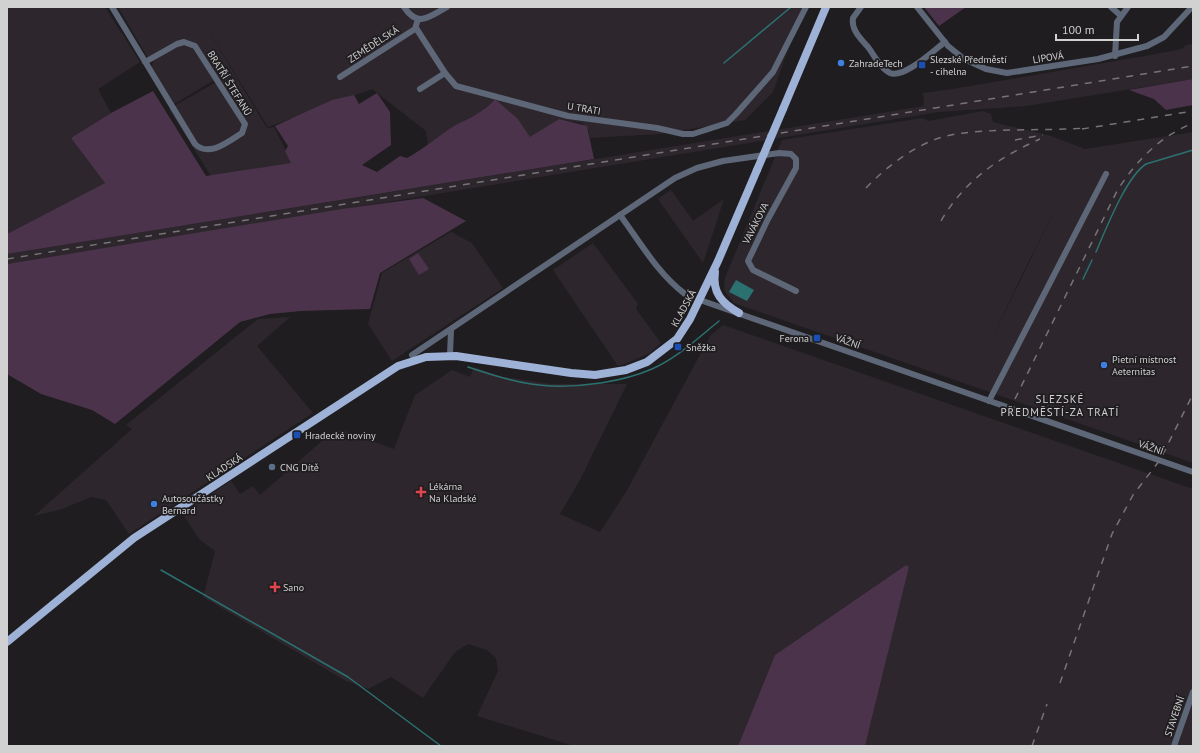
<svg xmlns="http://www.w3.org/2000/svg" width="1200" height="753" font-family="'PT Sans',sans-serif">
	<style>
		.built { fill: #2d272d; fill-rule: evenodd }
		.green { fill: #4b344b }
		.water { fill: #2c7172 }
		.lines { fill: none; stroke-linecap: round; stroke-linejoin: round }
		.stream { stroke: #2c7172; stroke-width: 1.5 }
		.minor { stroke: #5d6778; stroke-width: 6 }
		.major { stroke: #9eb1d6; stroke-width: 8 }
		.rail { stroke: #767476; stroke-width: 1.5; stroke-dasharray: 7 7; stroke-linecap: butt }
		.major-bridge { stroke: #9eb1d6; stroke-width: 8 }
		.shop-dot { fill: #3f7fe0; stroke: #1f1d1f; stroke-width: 1.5 }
		.transit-dot { fill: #1a4fb4; stroke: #1f1d1f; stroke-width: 1.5 }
		.service-dot { fill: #5c6f8a; stroke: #1f1d1f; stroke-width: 1.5 }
		.health-dot { fill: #e0444e; stroke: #1f1d1f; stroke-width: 1.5 }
		.labels { text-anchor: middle; stroke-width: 3.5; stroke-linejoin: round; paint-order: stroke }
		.street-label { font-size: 10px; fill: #d2d1d2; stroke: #1f1d1f }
		.poi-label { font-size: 10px; fill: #d2d1d2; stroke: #1f1d1f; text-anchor: start }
		.neighbourhood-label { font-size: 11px; letter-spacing: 1px; fill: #d6d3d6; stroke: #1f1d1f }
	</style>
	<rect width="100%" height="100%" fill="#1f1d1f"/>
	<g class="built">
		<polygon points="7,7 105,7 140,62 98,89 111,113 71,138 105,183 7,234"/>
		<polygon points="118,7 803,7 773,92 745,120 660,134 590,138 589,130 582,123 559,119 530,138 518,119 495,99 481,112 453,127 428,145 426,131 372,89 268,127 202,20 267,128 274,127 292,163 211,176 169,109 220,80 201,49 188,40 181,40 148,58"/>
		<polygon points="183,44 191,46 214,80 174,104 152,67 153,62 157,58"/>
		<polygon points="1193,44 1193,79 1026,106 939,112 7,264 7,254 924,106 923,93 953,89 1156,54 1182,49 1186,45"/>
		<path d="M 983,111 L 991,114 L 993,122 L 1051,136 L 1085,149 L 1193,132 L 1193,463 L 734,303 L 726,293 L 724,287 L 725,278 L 782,140 L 923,118 L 928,121 ZM 1059,201 L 989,345 L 1019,281 Z"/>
		<polygon points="671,190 693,221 724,199 703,263 658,199"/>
		<polygon points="451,232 472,243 503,288 392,361 368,324 382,273"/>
		<polygon points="593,243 638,304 636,309 661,343 650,353 625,364 618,366 553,270"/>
		<polygon points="290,317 257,346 313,413 129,534 106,500 91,497 62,509 34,516 132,429 126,425 258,319"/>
		<polygon points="723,325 1193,489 1193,746 865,746 909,567 906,565 775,655 738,746 574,746 477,716 498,671 496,658 487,650 468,644 455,652 423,698 391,677 368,689 346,681 203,597 215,551 200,540 182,513 231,481 240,494 253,486 260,495 331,433 343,430 394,449 415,395 452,370 470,377 474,367 499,376 551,384 627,384 580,480 560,514 600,532 626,492 710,336"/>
	</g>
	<g class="green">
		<polygon points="924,7 966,7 939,26"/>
		<polygon points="1193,79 1193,105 1166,110 1154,99 1129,90"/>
		<path d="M 153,91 L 206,176 L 291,163 L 285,151 L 288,146 L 275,126 L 332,100 L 354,95 L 359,104 L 377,93 L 390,112 L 391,145 L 362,165 L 377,172 L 400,156 L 407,158 C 424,149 438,136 454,126 C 469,118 483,113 495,99 L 518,119 L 530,137 L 559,119 L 587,126 L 594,159 L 7,254 L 7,234 L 105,183 L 71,138 L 111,113 Z"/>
		<polygon points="423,198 466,221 380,273 370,309 301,311 270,314 240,322 115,424 92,410 41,394 7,374 7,264 342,209"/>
		<polygon points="418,253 429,269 419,275 409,259"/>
		<polygon points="906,565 909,567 865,746 738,746 775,655"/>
	</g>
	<polygon class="water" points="736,280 754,290 747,301 729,292"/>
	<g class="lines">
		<g class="stream">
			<polyline points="724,63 791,7"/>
			<path d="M 1096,252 C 1106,229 1126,177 1146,164 L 1193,150"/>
			<polyline points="1083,279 1092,260"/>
			<path d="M 468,367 C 495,376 523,385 551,386 C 583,387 622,382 652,369 C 677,358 698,338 719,321"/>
			<polyline points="161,570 348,677 441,746"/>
		</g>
		<g class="minor">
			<path d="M 112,7 L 195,144 C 209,158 229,141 242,133 L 245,124 L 195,46 L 184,42 L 177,44 L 145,62"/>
			<path d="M 404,7 C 418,28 429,17 447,7"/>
			<path d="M 861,7 L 853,18 C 851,30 861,39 868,47 C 874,55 881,69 890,73 C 904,79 934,50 945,42"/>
			<polyline points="917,7 948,46 964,59 986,69 1007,73 1098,59 1147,46 1164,37 1192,7"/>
			<polyline points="1111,7 1120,15"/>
			<polyline points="416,28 445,73 456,86 568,116 657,128 683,134 693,134 727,123 736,114 773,72 806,7"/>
			<polyline points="1115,56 1117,22 1128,7"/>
			<polyline points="340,77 415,29 418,19"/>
			<polyline points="420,89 445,73"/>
			<path d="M 620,215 C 640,242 658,274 685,294"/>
			<polyline points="700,300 1193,472"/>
			<polyline points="412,355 675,178 697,168 723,161 779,153 791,154 796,159 796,168 768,219 748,261 753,270 796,291"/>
			<polyline points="450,355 451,330"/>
			<polyline points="989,401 1106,174"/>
			<polyline points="1174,746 1193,692"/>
		</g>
		<g class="major">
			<polyline points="783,109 826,7"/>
			<path d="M 715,272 C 712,293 722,303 739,313"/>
			<polyline points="7,642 134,538 398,366 426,357 456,356 571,373 595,375 626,370 647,362 677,339 690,319 718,261 757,170"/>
		</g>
		<g class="rail">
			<polyline points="1082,129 1193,111"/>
			<polyline points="1015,140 1043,135"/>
			<path d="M 866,188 C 889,164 922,139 956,134 C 997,128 1044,131 1086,128"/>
			<path d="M 941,221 C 963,182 999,157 1040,139"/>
			<polyline points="7,259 1193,66"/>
			<path d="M 1015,399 L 1117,191 C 1136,161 1159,137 1193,123"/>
			<polyline points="1060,683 1112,534 1133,495 1160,460 1193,394"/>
			<polyline points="1032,746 1047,704"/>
		</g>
		<polyline class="major-bridge" points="757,170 783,109"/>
	</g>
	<g class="shop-dot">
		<circle cx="841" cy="63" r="4"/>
		<circle cx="1104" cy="365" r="4"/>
		<circle cx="154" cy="504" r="4"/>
	</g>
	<g class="transit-dot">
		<rect x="918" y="61" width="8" height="8" rx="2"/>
		<rect x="813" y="334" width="8" height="8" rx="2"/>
		<rect x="674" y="343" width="8" height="8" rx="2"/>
		<rect x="293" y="431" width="8" height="8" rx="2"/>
	</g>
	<circle class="service-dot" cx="272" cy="467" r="4"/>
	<g class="health-dot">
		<path d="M419 486h4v4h4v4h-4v4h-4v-4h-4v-4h4z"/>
		<path d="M273 581h4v4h4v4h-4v4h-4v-4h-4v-4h4z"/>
	</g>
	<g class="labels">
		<g class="street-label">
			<text transform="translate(373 44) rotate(-33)" y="4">ZEMĚDĚLSKÁ</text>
			<text transform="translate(1048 57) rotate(-9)" y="4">LIPOVÁ</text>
			<text transform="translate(230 83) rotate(58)" y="4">BRATŘÍ ŠTEFANŮ</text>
			<text transform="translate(584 108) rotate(9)" y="4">U TRATI</text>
			<text transform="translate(755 223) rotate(-63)" y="4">VAVÁKOVA</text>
			<text transform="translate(683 308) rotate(-61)" y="4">KLADSKÁ</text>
			<text transform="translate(848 341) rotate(19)" y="4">VÁŽNÍ</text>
			<text transform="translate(1151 447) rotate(19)" y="4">VÁŽNÍ</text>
			<text transform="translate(224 467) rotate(-33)" y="4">KLADSKÁ</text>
			<text transform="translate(1174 716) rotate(-71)" y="4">STAVEBNÍ</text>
		</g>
		<g class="poi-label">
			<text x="930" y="63">Slezské Předměstí<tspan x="930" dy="12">- cihelna</tspan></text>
			<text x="849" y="67">ZahradeTech</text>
			<text x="809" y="342" text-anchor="end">Ferona</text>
			<text x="686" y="351">Sněžka</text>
			<text x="1112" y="363">Pietní místnost<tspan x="1112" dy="12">Aeternitas</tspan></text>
			<text x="305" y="439">Hradecké noviny</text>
			<text x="280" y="471">CNG Dítě</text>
			<text x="429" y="490">Lékárna<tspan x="429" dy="12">Na Kladské</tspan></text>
			<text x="162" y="502">Autosoučástky<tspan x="162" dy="12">Bernard</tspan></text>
			<text x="283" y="591">Sano</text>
		</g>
		<g class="neighbourhood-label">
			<text x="1060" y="403">SLEZSKÉ<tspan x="1060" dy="13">PŘEDMĚSTÍ-ZA TRATÍ</tspan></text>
		</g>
	</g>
	<rect width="1200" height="753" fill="none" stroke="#d2d1d2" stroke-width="16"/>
	<path d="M1056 34v6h82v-6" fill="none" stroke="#d2d1d2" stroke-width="2"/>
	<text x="1062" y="34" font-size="12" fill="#d2d1d2" stroke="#1f1d1f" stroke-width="3" paint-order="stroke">100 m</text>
</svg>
